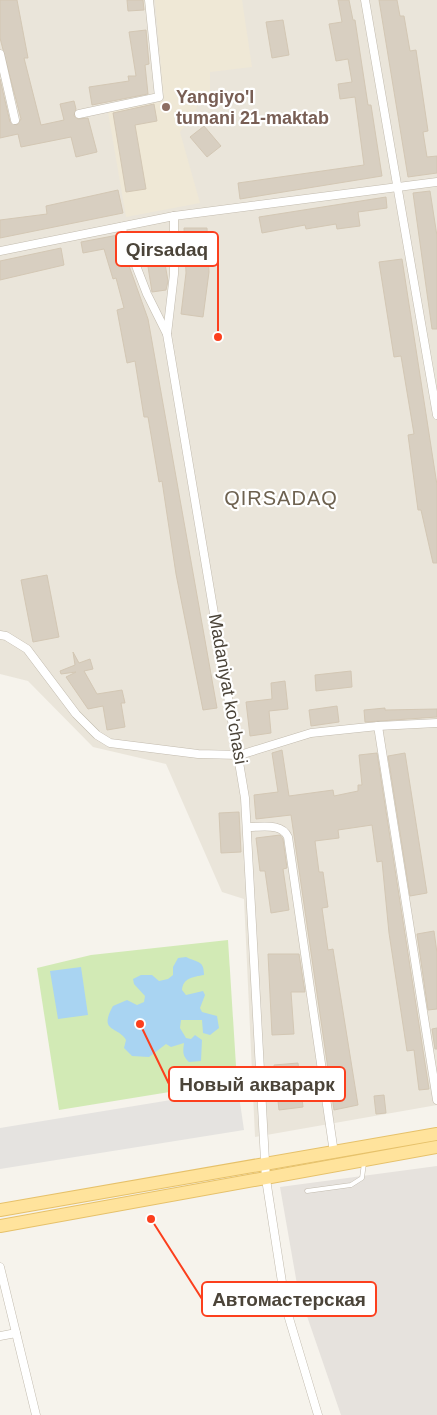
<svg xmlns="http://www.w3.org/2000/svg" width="437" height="1415" font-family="Helvetica,sans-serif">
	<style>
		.residential { fill: #eae5da }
		.industrial { fill: #e6e2dd }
		.education { fill: #efe8d6 }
		.green { fill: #d2eab5 }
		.parking { fill: #e5e3e0 }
		.water { fill: #a9d4f2 }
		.building { fill: #d8cfc1; stroke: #d3c7b4 }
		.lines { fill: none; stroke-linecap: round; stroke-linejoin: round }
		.service-casing { stroke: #c2bbae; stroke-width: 5 }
		.minor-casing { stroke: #c2bbae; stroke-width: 9 }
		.primary-casing { stroke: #e6c16a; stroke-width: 14 }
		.service { stroke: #fff; stroke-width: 4 }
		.minor { stroke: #fff; stroke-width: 8 }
		.primary { stroke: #ffe39c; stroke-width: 12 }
		.education-dot { fill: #8d6e63; stroke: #fff; stroke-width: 2 }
		.labels { text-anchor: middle; stroke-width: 4.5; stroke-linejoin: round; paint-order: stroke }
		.education-label { font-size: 18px; font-weight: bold; fill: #785e54; stroke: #fff; text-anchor: start }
		.street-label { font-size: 18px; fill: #4b4439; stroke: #fff }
		.quarter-label { font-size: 20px; letter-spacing: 1px; fill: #6e6250; stroke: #fff }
		.leader { fill: none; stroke: #fc3f1d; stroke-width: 2 }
		.callout-dot { fill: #fc3f1d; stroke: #fff; stroke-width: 2 }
		.callout { fill: #fff; stroke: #fc3f1d; stroke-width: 2 }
		.callout-label { font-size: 19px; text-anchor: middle; font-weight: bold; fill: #4b4439 }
	</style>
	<rect width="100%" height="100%" fill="#f6f3ec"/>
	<polygon class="residential" points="0,0 437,0 437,1105 255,1137 244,899 222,892 166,764 93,747 28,681 0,674"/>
	<polygon class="industrial" points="437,1166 437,1415 341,1415 298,1290 280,1187"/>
	<polygon class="education" points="155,0 242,0 252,67 210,72 210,93 201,94 194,116 180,132 200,203 126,217 108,112 164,101"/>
	<polygon class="green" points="228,940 237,1081 59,1110 37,968 91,955"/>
	<polygon class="parking" points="238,1089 244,1130 0,1169 0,1128"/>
	<g class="water">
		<path d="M 186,957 C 198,963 204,960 204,975 C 193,977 183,978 182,990 L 186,995 L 203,991 L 205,995 L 200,1008 L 202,1012 L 217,1016 L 219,1028 L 210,1035 L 203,1033 L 202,1020 L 181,1020 L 180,1028 L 186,1038 L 191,1039 L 195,1035 L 202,1040 L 201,1061 L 189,1062 C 182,1055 183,1052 184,1043 L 171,1047 L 166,1044 L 149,1057 L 132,1056 L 124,1048 L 126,1040 C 118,1026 98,1033 113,1006 L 127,1000 L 137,1005 L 144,1002 L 145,996 L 134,984 L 133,979 L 141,975 L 152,975 L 159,981 L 168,979 L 173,975 L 173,967 L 178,958 Z"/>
		<polygon points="81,967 88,1015 58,1019 50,971"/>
	</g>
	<g class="building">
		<polygon points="0,0 17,0 28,58 24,58 41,125 64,120 60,104 74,101 76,109 74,116 78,119 88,118 97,152 76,157 71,137 21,147 18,134 0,138 0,79 10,122 17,125 21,119 0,38"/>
		<polygon points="127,0 143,0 144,10 128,11"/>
		<polygon points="338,0 349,0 353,20 355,20 368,105 371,105 382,176 240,199 238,183 364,165 355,97 340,99 338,84 352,82 348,59 336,61 329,24 342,22"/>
		<polygon points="379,0 397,0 400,16 404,16 410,51 416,50 428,131 423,132 427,157 437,156 437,173 408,177"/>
		<polygon points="283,20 289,55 272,58 266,22"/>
		<polygon points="146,30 149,64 145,65 148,94 92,105 89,87 129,81 128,76 136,76 129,32"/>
		<polygon points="154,104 157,121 135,125 146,189 126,192 113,113"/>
		<polygon points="204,126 221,146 207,157 190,137"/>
		<polygon points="118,190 123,213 0,238 0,220 47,214 46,206"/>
		<polygon points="430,191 437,236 437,329 432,329 413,193"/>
		<polygon points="386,197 387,208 358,212 360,226 337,229 336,224 306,229 305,225 262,233 259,217"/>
		<polygon points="184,228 207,228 209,272 203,317 181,314 186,273"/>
		<polygon points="118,235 148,319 217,708 203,710 176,574 162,481 159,482 148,417 144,417 135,361 127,363 117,310 124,308 116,278 113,279 104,249 83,253 81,242"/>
		<polygon points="61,248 64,265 0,280 0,261"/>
		<polygon points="163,252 168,281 166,290 152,292 146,254"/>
		<polygon points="402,259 437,485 437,563 433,563 421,510 418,510 408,435 414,434 401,356 394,357 379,262"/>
		<polygon points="47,575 59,637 33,642 21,580"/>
		<polygon points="73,652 79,663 90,659 93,669 84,671 97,694 122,690 125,703 121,703 125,727 107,730 103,706 88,709 66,677 76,672 61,674 60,671 75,665"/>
		<polygon points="351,671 352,687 316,691 315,675"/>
		<polygon points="285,681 288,709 269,711 271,733 250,736 246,702 272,699 271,683"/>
		<polygon points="337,706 339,722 311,726 309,710"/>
		<polygon points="385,708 385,710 437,709 437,717 365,722 364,710"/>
		<polygon points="282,750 289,796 333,790 334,796 358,791 358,785 362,785 359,755 377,753 429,1089 419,1090 414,1050 407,1051 389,933 382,861 377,862 372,825 338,830 339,838 315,841 319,872 323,872 328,907 322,908 328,950 333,949 358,1105 334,1110 291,815 256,819 254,795 278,792 272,753"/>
		<polygon points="405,753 427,893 410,896 388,756"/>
		<polygon points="239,812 241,852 221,853 219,813"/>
		<polygon points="280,835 283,839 287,868 283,869 289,910 271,913 265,871 260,871 256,838"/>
		<polygon points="434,931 437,953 437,1009 428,1010 417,934"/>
		<polygon points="268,954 299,954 305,992 291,992 294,1034 272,1035"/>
		<polygon points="437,1028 437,1049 435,1049 432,1029"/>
		<polygon points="298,1063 303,1107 279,1110 274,1065"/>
		<polygon points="384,1095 386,1113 376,1114 374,1096"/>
	</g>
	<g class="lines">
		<defs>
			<polyline id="service" points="307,1191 351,1185 362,1178 364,1163"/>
			<g id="minor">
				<polyline points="365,0 437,415"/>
				<polyline points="0,54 15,120"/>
				<polyline points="79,114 159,97 149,0"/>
				<polyline points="174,216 174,274 167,334 245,798 266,1179 286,1308 318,1415"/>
				<polyline points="121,227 147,294 167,334"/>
				<polyline points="0,251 174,216 437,182"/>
				<polyline points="0,635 6,636 27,649 76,714 97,735 110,743 198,754 240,755 311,733 378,726 437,1100"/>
				<polyline points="378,726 437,723"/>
				<path d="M 249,827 C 263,827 282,823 288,837 L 334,1153"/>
				<polyline points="0,1267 36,1415"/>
				<polyline points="0,1336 16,1333"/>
			</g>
			<g id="primary">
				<polyline points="0,1210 437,1134"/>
				<polyline points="0,1226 437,1147"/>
			</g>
		</defs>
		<use href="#service" class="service-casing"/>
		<use href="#minor" class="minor-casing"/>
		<use href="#primary" class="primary-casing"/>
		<use href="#service" class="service"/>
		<use href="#minor" class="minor"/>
		<use href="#primary" class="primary"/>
	</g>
	<circle class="education-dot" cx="166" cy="107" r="5"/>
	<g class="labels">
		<g class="education-label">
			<text x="176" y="103">Yangiyo'l<tspan x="176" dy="21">tumani 21-maktab</tspan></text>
		</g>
		<g class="street-label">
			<text transform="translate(228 689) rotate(80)" y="6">Madaniyat ko'chasi</text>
		</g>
		<g class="quarter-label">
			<text x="281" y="505">QIRSADAQ</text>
		</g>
	</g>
	<path class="leader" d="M218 337L218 249M140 1024L169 1084M151 1219L202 1299"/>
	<g class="callout-dot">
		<circle cx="218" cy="337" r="5"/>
		<circle cx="140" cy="1024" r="5"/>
		<circle cx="151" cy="1219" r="5"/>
	</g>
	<g class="callout">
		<rect x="116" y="232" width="102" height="34" rx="5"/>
		<rect x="169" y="1067" width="176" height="34" rx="5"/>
		<rect x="202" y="1282" width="174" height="34" rx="5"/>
	</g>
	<g class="callout-label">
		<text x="167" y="256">Qirsadaq</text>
		<text x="257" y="1091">Новый акварарк</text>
		<text x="289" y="1306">Автомастерская</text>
	</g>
</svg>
